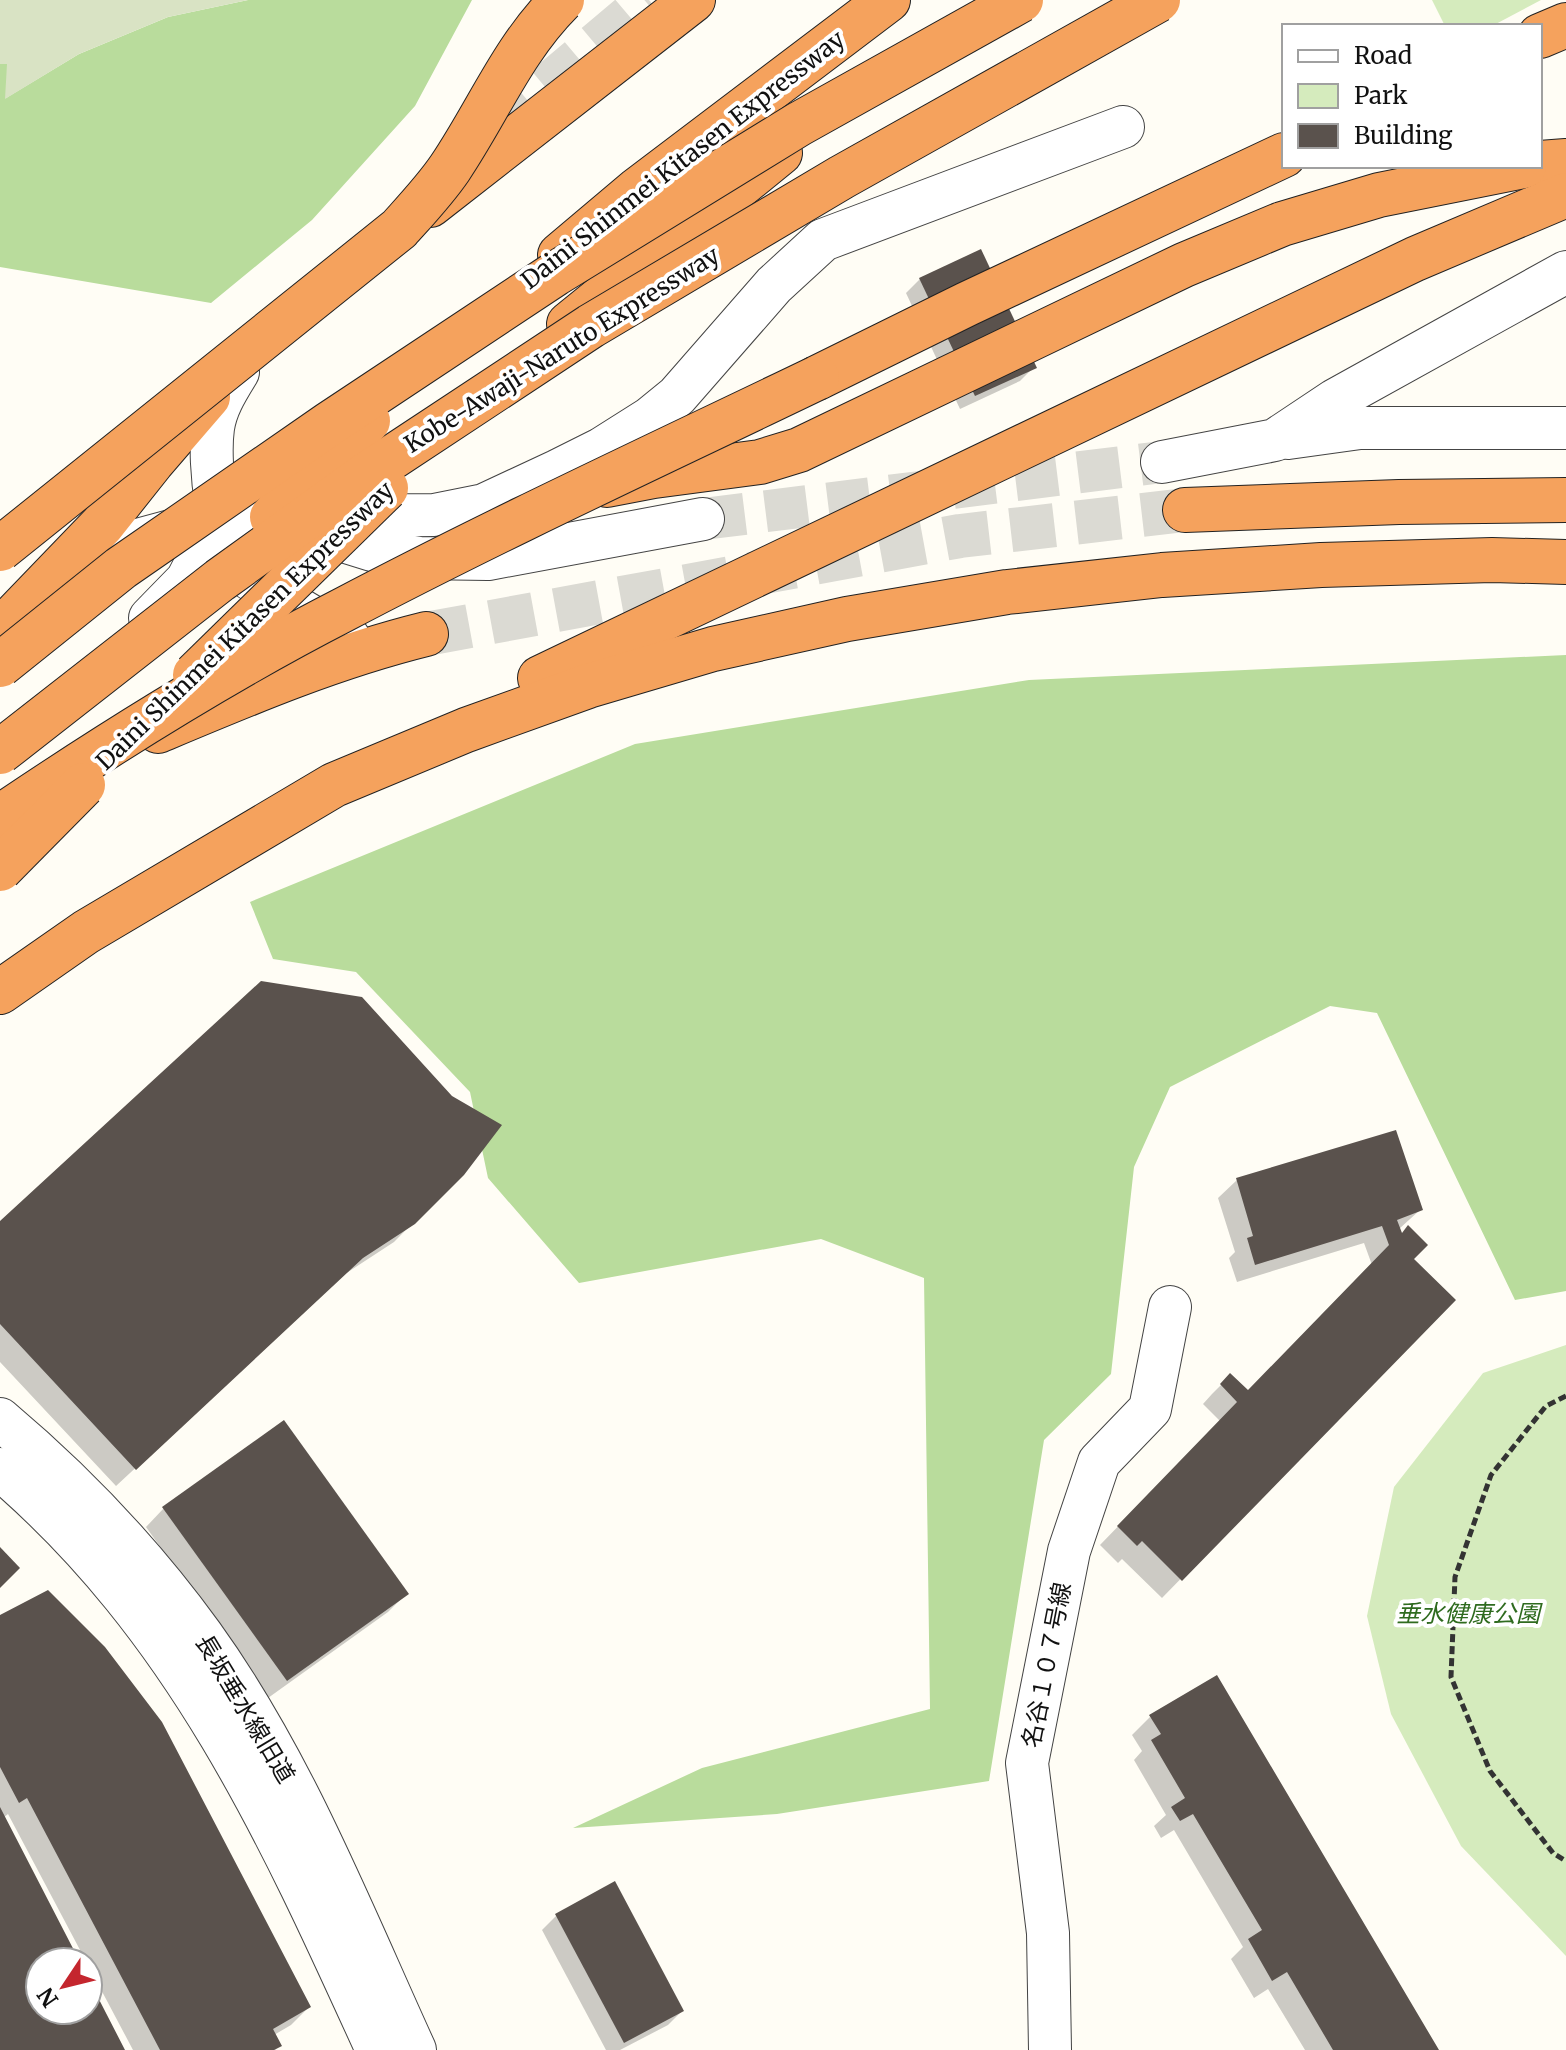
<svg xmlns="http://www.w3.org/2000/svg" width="1566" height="2050" font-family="Merriweather,'Noto Sans JP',serif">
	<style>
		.green { fill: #d5ebbd }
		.forest { fill: #b9dc9c }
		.cemetery { fill: #d9e3c4 }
		.shadow { fill: #0003 }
		.building { fill: #5a524d }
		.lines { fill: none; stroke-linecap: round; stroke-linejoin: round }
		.minor-tunnel { stroke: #dbdad3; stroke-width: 42; stroke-dasharray: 42 21; stroke-linecap: butt }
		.highway-tunnel { stroke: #dbdad3; stroke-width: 44; stroke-dasharray: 44 22; stroke-linecap: butt }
		.minor-casing { stroke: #444; stroke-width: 44 }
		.highway-casing { stroke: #222; stroke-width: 46 }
		.path { stroke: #333; stroke-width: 5; stroke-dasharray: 8 4; stroke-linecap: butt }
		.minor { stroke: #fff; stroke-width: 42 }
		.highway { stroke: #f5a25d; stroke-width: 44 }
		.highway-bridge-casing { stroke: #222; stroke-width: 46; stroke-linecap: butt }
		.highway-bridge { stroke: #f5a25d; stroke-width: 44 }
		.labels { text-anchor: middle; stroke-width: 8; stroke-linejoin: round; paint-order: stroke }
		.street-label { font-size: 24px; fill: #111; stroke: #fff }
		.park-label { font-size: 24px; font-style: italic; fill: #2f6b1f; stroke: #fff }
	</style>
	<rect width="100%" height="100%" fill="#fffdf5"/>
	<g class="green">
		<polygon points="1432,0 1541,0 1492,26 1445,26"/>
		<polygon points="1566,1345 1566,1956 1461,1846 1391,1714 1367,1616 1394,1487 1483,1373"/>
	</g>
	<g class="forest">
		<polygon points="248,0 472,0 415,106 312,220 211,303 0,267 0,64 8,63 6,98 79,54 168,17"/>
		<polygon points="1566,655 1566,1291 1515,1300 1377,1013 1330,1006 1170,1087 1134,1167 1111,1374 1044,1440 989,1781 777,1814 573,1828 702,1768 930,1709 924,1278 821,1239 579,1283 488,1178 470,1092 356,972 273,959 250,902 635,744 1029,680"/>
	</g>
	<polygon class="cemetery" points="0,0 248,0 168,17 79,54 5,99 7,64 0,64"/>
	<g class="shadow">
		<polygon points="920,279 1034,367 1020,381 960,409 906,293"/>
		<polygon points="451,1097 462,1173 394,1242 342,1276 116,1486 0,1362 0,1224"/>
		<polygon points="1237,1180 1420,1210 1399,1229 1411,1259 1453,1300 1162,1598 1122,1559 1118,1563 1100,1545 1220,1421 1203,1404 1212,1394 1230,1376 1248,1393 1372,1265 1364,1243 1237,1282 1229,1258 1235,1252 1218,1198"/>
		<polygon points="164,1508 406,1594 388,1612 268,1698 146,1527"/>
		<polygon points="0,1617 309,2007 291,2025 274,2035 280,2045 275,2050 133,2050 8,1814 3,1818 77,1962 40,1962 40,2010 88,2010 88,1983 122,2050 0,2050"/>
		<polygon points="1150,1717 1437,2050 1305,2050 1268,1989 1254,1998 1231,1959 1243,1947 1174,1830 1161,1838 1154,1826 1166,1815 1134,1760 1142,1751 1132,1735"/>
		<polygon points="556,1916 682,2011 668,2025 620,2050 606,2050 542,1930"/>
	</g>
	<g class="building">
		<polygon points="981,249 1037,368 975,396 919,278"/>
		<polygon points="261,981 362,997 452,1096 502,1125 464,1175 415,1224 363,1258 136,1470 0,1324 0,1221"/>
		<polygon points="1396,1130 1423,1210 1397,1220 1402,1233 1408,1225 1428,1245 1414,1259 1456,1300 1182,1581 1142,1541 1137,1546 1117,1526 1237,1402 1220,1384 1230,1373 1248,1390 1389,1245 1382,1226 1255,1265 1247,1238 1253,1236 1236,1178"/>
		<polygon points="284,1420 409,1594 287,1681 162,1507"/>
		<polygon points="0,1547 20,1568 0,1588"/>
		<polygon points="48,1590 105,1647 162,1722 311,2007 273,2029 282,2046 274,2050 160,2050 27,1798 19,1803 0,1767 0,1615"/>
		<polygon points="1217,1675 1439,2050 1333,2050 1287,1972 1272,1981 1248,1939 1262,1930 1193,1814 1180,1821 1171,1807 1185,1798 1151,1740 1161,1734 1149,1715"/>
		<polygon points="0,1807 80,1962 40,1962 40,2010 88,2010 88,1978 125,2050 0,2050"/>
		<polygon points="615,1881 684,2011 624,2043 555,1914"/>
	</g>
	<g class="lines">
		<polyline class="minor-tunnel" points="703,519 1162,462"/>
		<g class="highway-tunnel">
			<polyline points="495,130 649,0"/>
			<polyline points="426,634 960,536 1185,510"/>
		</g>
		<defs>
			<g id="minor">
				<path d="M 238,372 C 227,390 216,407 213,428 C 208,464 217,548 244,574 C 251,581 262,586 270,591 C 296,608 323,623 349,638"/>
				<polyline points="1288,438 1360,428 1566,428"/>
				<polyline points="1162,462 1275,440 1335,400 1566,272"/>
				<polyline points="331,516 434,515 484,505 557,471 601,449 650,418 677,396 774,285 823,240 1123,127"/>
				<polyline points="60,572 108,548 219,518 266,517 372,550 419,558 488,559 703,519"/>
				<polyline points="150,618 187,580 219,518"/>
				<path d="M 0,1419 C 76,1483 144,1555 202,1635 C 293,1761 351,1910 415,2050"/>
				<path d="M 0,1469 C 186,1628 278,1832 377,2050"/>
				<polyline points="1050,2050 1048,1933 1027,1763 1069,1551 1099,1462 1150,1409 1170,1307"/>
			</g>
			<g id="highway">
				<polyline points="1540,36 1566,25"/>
				<polyline points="1540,163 1566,161"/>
				<polyline points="430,205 693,0"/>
				<polyline points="560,255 637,190 888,0"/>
				<polyline points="569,324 780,153"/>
				<polyline points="817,378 967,304 1284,155"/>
				<polyline points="607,485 654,476 760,462 799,450 1184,265 1282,224 1379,195 1524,166"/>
				<polyline points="1185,510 1399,502 1566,500"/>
				<polyline points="0,631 102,525 152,462 208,397"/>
				<polyline points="540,678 1415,259 1566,195"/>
				<path d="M 158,731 C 246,694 333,657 426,634"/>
				<polyline points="0,992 86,932 334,785 466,730 588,686 713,649 847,619 1007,592 1162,575 1321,565 1492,560 1566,562"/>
			</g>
		</defs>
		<use href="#minor" class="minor-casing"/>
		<use href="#highway" class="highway-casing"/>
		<polyline class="path" points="1566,1396 1546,1406 1491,1475 1455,1577 1451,1677 1490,1771 1553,1853 1566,1861"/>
		<use href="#minor" class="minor"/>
		<use href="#highway" class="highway"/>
		<defs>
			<g id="highway-bridge">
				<polyline points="272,517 368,421"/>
				<path d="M 0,549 L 399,229 C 417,209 435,190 450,168 C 489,110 512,50 562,0"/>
				<polyline points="0,665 121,568 329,424 555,274 799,124 1021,0"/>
				<polyline points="195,675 386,488"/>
				<polyline points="0,752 220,580 367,474 591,326 842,177 1158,0"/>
				<path d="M 0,817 C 111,742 224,671 343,610 C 499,528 659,454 817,378"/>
				<polyline points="0,869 83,785"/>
			</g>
		</defs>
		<use href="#highway-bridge" class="highway-bridge-casing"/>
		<use href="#highway-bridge" class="highway-bridge"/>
	</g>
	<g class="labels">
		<g class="street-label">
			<text transform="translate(683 160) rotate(-38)" y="8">Daini Shinmei Kitasen Expressway</text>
			<text transform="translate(562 350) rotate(-32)" y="8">Kobe-Awaji-Naruto Expressway</text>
			<text transform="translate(245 626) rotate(-44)" y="8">Daini Shinmei Kitasen Expressway</text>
			<text transform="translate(1047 1665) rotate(-79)" y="8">名谷１０７号線</text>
			<text transform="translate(245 1709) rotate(59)" y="8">長坂垂水線旧道</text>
		</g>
		<g class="park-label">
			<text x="1468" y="1622">垂水健康公園</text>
		</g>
	</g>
	<rect x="1282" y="24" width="260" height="144" fill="#ffffff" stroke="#a0a0a0" stroke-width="2"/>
	<rect x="1298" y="50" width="40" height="12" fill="#ffffff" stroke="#a0a0a0" stroke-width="2"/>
	<text x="1354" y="64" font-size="24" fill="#111111">Road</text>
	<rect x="1298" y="84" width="40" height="24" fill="#d5ebbd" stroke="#a0a0a0" stroke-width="2"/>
	<text x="1354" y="104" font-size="24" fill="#111111">Park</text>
	<rect x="1298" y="124" width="40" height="24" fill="#5a524d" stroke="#a0a0a0" stroke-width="2"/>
	<text x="1354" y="144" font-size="24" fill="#111111">Building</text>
	<g transform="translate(64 1986) rotate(235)"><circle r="38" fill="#ffffff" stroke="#a0a0a0" stroke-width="2"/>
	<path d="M0-6L14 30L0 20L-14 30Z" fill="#c4262e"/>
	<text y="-12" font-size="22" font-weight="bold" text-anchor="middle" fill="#111111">N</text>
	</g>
</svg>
